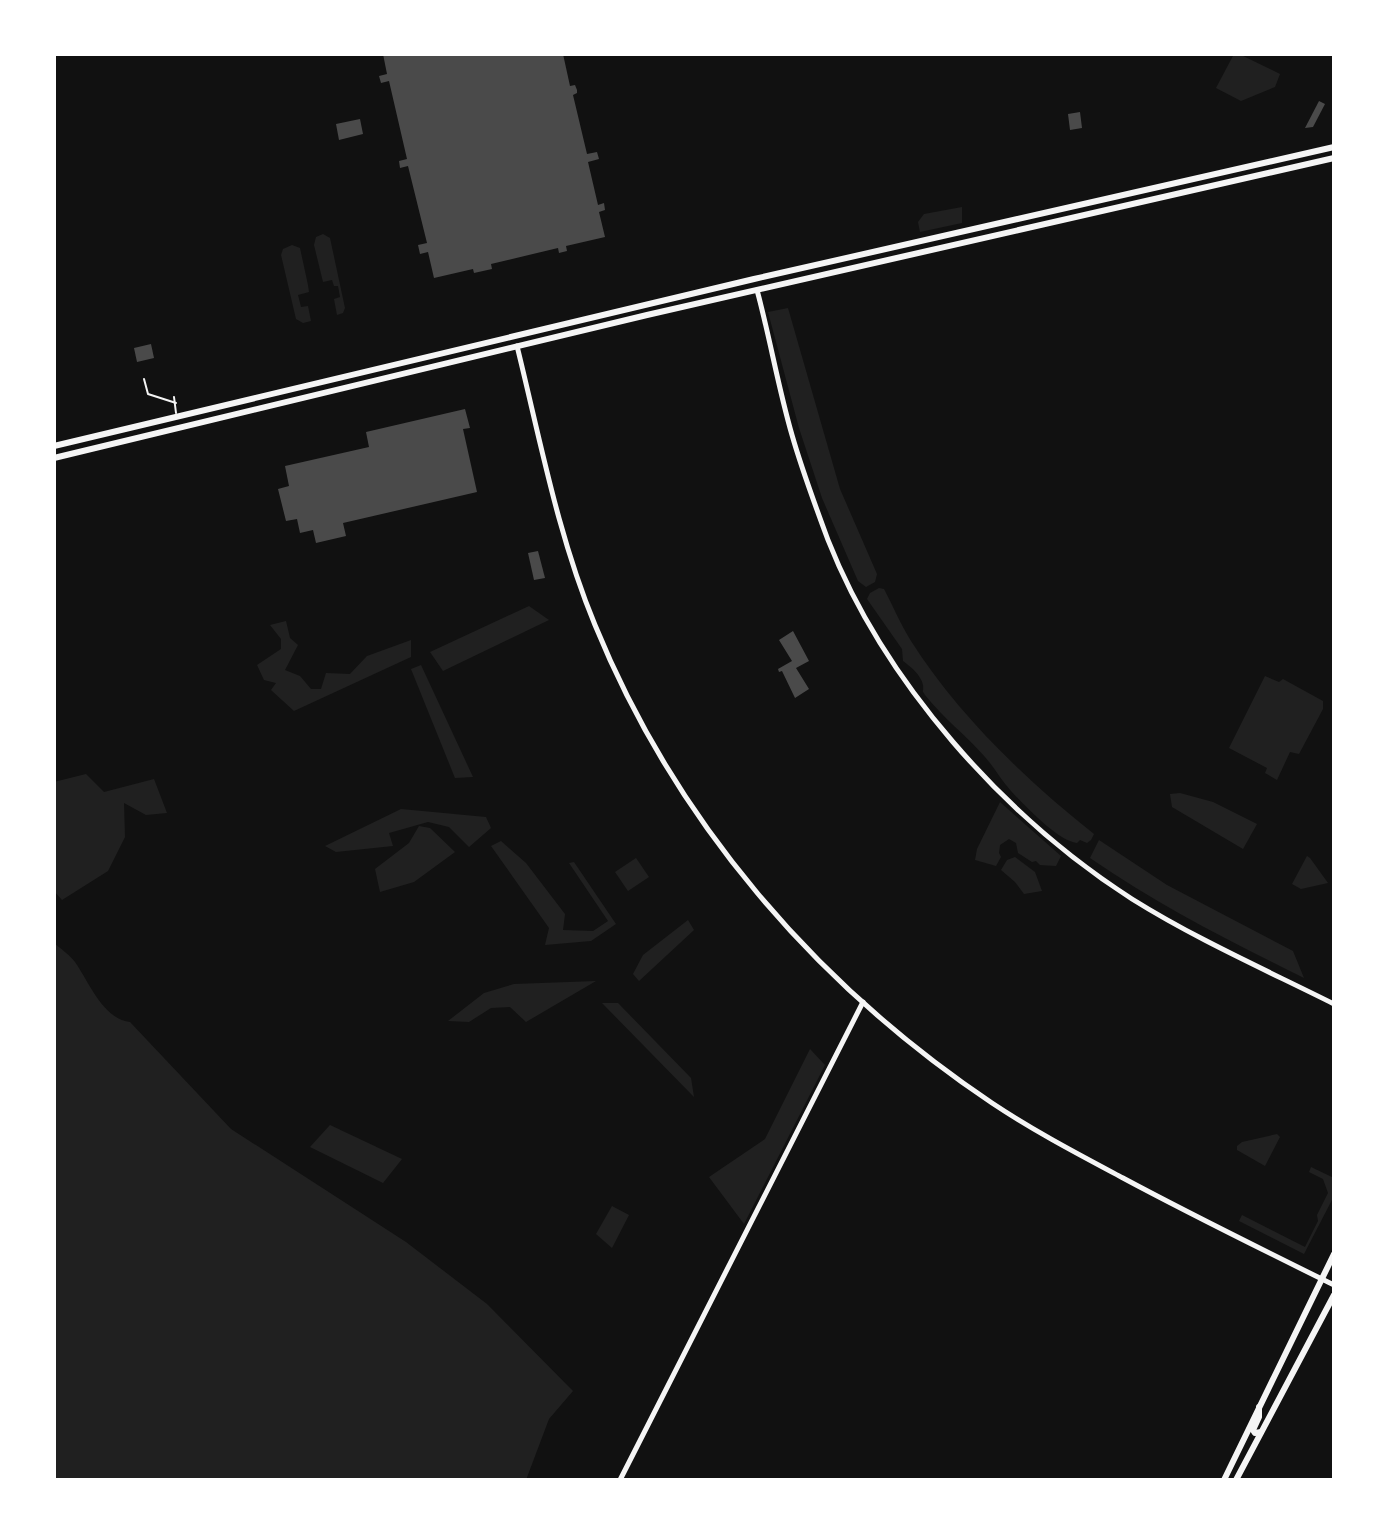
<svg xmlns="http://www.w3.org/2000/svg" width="1388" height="1534" font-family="Arial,sans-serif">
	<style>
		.green { fill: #202020 }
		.building { fill: #4a4a4a }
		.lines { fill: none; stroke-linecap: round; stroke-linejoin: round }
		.service { stroke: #f5f5f5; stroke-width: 2 }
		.tertiary { stroke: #f5f5f5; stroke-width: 5 }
		.secondary { stroke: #f5f5f5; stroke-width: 6 }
	</style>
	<rect width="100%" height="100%" fill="#111"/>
	<g class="green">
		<polygon points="1234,54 1239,54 1280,74 1275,87 1241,101 1216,88"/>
		<polygon points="962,207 962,223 920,232 918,222 924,214"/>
		<polygon points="323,234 330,238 345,308 343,313 337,315 334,299 340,297 338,286 334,286 332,280 323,282 314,245 316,237"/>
		<polygon points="292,245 300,248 308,285 309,292 298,295 301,307 308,306 311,321 303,323 296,319 281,255 283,249"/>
		<polygon points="788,308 840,489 877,574 875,582 866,587 858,581 822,498 799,428 768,312"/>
		<path d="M 879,588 L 884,589 C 893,606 901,625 911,641 C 959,716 1025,779 1094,834 L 1091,840 L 1087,843 L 1080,840 L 1077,843 C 1058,841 1025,806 1011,791 C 1001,780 994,767 985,757 C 966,735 943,718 925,695 C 921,689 924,693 923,685 C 921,675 911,667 903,661 L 902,649 L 867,599 L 870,593 Z"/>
		<polygon points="529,606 549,620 443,671 430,652"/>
		<polygon points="286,621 290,638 298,645 285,670 300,676 311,689 321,689 326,673 350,674 367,656 411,640 411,657 294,711 271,690 276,683 264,680 257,665 281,649 281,639 270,625"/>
		<polygon points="421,665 473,777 455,778 411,669"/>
		<polygon points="1265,676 1279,682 1283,679 1323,701 1323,709 1299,754 1290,752 1277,780 1265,773 1267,768 1229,748"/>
		<polygon points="86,774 104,792 154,779 167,813 146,815 124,803 125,837 108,871 62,900 54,891 54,782"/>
		<polygon points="1180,793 1213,802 1257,824 1243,849 1172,807 1170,794"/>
		<polygon points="1000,802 1061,856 1056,866 1040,865 1036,861 1032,862 1018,853 1016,843 1009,839 1000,845 999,853 1001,857 996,866 975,860 977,849"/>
		<polygon points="401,809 486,817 491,828 469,847 449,827 428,822 389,833 393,846 336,852 325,846"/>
		<polygon points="419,826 430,828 455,852 414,882 380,892 375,869 409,843"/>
		<path d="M 1099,840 L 1167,885 L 1293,951 L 1304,978 C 1229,941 1160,906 1090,858 Z"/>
		<polygon points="501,841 526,863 565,914 563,930 593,931 608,921 569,863 574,862 616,924 591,941 545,945 549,928 491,846"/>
		<polygon points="1307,856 1310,858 1328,883 1301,889 1292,884"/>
		<polygon points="1015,857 1035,872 1042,891 1024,894 1015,882 1001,870 1007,860"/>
		<polygon points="636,858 649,877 628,891 615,872"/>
		<polygon points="688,920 694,930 639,981 633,974 643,955"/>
		<path d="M 54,943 C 61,949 70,955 75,962 C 89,982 103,1019 130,1022 L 231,1129 L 406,1242 L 487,1304 L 573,1391 L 549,1419 L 526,1480 L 54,1480 Z"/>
		<polygon points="596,981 526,1022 510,1007 491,1008 469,1022 448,1021 484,993 514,984"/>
		<polygon points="602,1003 618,1003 691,1078 694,1097"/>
		<polygon points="810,1049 825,1065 744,1224 709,1177 765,1139"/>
		<polygon points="330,1125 402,1159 383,1183 310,1147"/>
		<polygon points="1277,1134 1280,1137 1265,1166 1237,1150 1237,1146 1242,1142"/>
		<polygon points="1311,1167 1334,1178 1334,1196 1304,1254 1239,1221 1242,1215 1305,1247 1318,1221 1317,1215 1328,1193 1323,1179 1309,1172"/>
		<polygon points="612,1206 629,1215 612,1248 596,1234"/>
	</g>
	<g class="building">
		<polygon points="383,54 563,54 570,86 575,85 577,90 577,93 573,95 587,154 597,152 599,159 588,162 598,205 604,203 605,210 599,212 605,237 566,246 567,251 559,253 558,248 491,264 492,269 474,273 473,269 434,278 428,252 420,254 418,245 427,243 408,166 400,168 399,161 407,159 389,81 381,83 379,76 387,74"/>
		<polygon points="1319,101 1325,104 1313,127 1305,128"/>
		<polygon points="1080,112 1082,128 1070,130 1068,114"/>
		<polygon points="360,119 363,134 339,140 336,124"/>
		<polygon points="151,344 154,358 137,362 134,348"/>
		<polygon points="465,409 470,428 463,429 477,492 343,523 346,536 316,543 313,530 300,533 297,519 286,521 278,489 289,486 285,466 369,447 366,432"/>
		<polygon points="538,551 545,578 534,580 528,553"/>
		<polygon points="793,631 809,661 796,668 809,689 795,698 782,671 779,672 778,669 792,661 779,640"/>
	</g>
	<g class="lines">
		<g class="service">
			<polyline points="144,379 148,394 176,403"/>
			<polyline points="174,397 176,413"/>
		</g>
		<g class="tertiary">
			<path d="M 757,290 C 770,338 778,387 792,435 C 802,470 815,505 828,540 C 884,682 1004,817 1132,899 C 1196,939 1266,970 1334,1004"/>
			<path d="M 517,346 C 540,439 558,536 595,625 C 675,821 816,985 992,1103 C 1034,1131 1078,1154 1123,1178 C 1192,1215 1263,1250 1334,1285"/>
			<polyline points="620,1480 863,1002"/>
		</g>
		<g class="secondary">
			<polyline points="54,446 754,279 1334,147"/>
			<polyline points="54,458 647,315 1334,158"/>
			<polyline points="1259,1407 1259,1417 1253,1430 1255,1433 1261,1432"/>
			<polyline points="1224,1480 1334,1254"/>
			<polyline points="1236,1480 1334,1295"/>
		</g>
	</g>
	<rect width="1388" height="1534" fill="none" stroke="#ffffff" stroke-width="112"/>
</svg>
